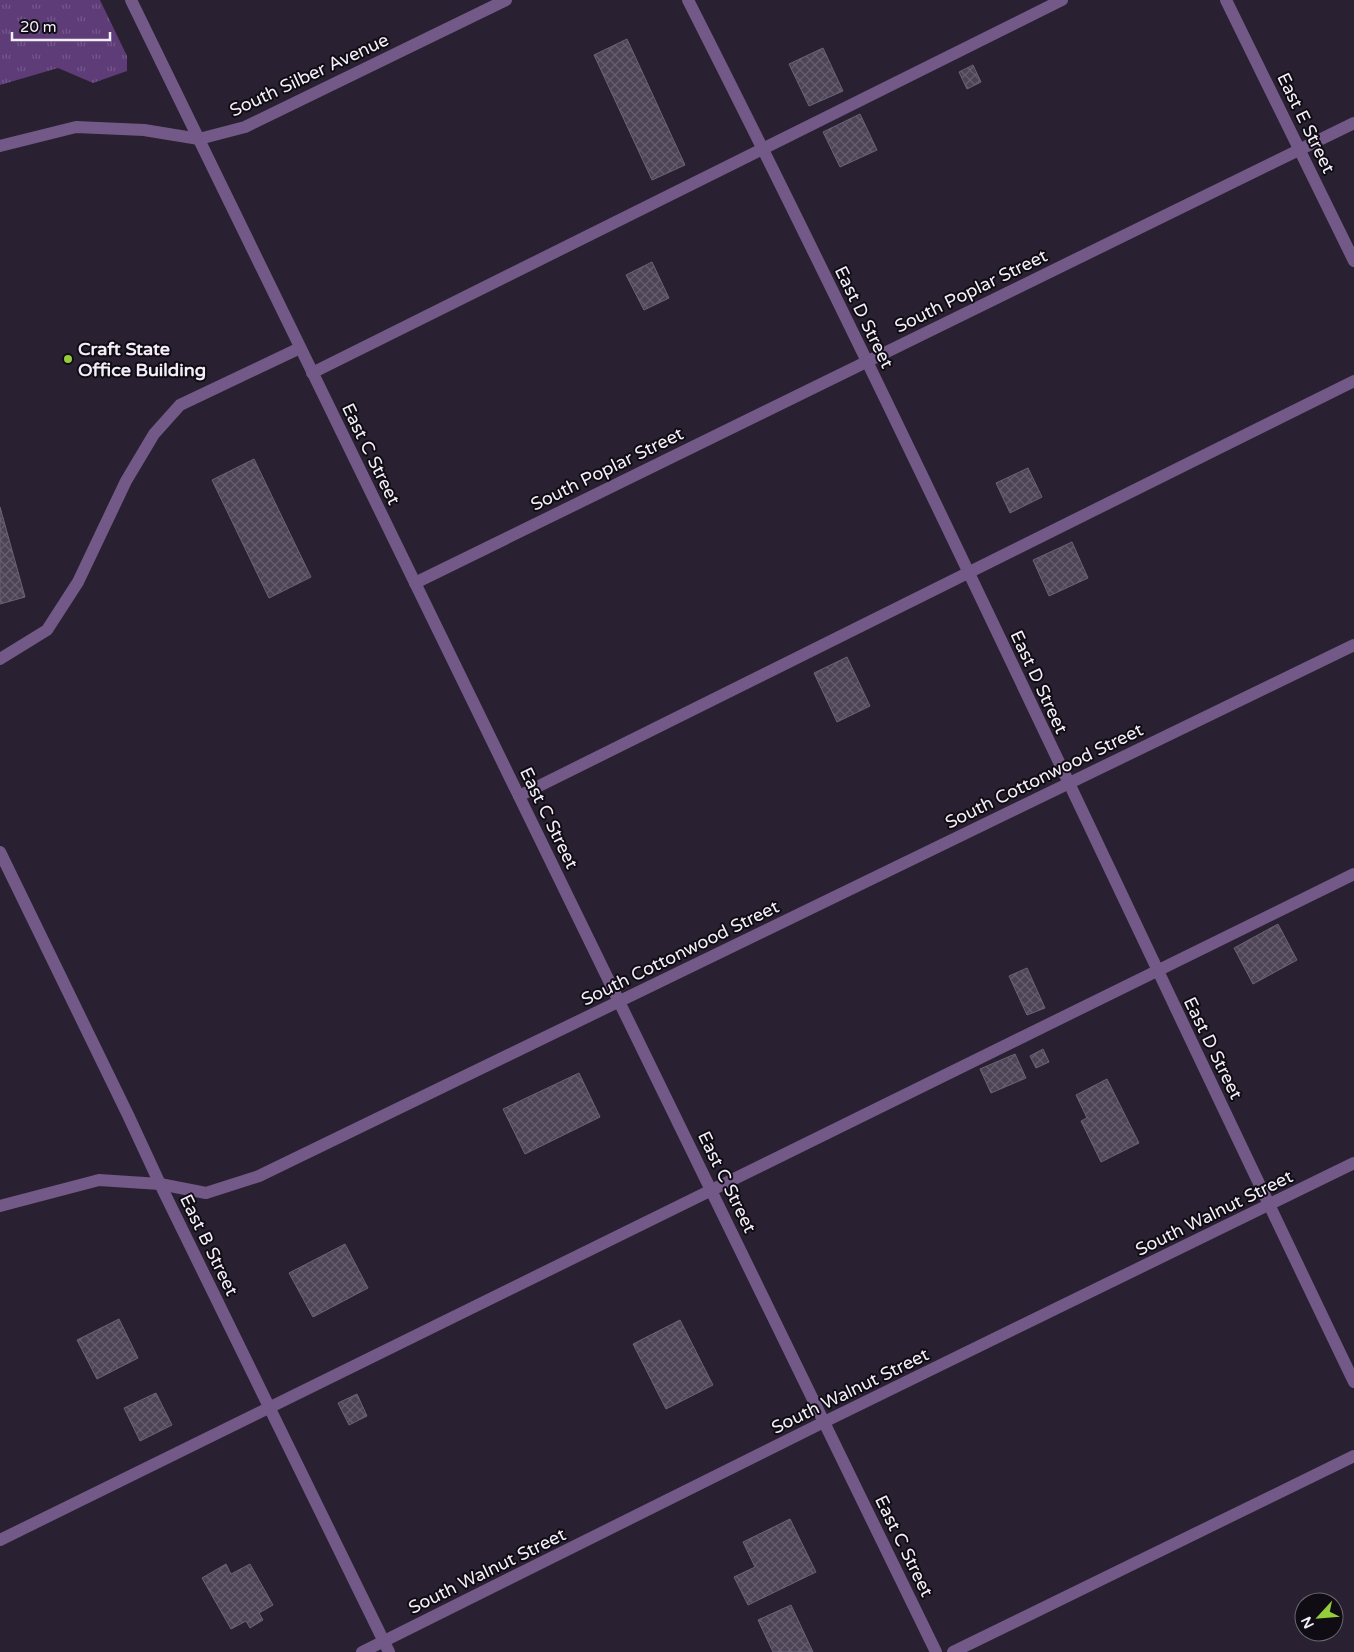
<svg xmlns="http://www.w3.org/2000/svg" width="1354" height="1652" font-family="'Varela Round',sans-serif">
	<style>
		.grass { fill: url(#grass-tufts) }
		.building { fill: url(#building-cross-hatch); stroke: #6d6276 }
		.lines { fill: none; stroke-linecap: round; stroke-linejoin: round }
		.minor { stroke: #725987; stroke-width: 12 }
		.poi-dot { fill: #94cc3c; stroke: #100c13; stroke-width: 2 }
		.labels { text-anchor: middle; stroke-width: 4; stroke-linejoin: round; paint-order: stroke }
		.street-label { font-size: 18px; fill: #f4eefa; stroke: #100c13 }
		.poi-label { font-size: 18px; font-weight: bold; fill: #f4eefa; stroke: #100c13; text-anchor: start }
	</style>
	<defs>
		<pattern id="grass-tufts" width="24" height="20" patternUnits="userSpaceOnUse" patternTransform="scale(1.25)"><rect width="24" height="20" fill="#5d3c77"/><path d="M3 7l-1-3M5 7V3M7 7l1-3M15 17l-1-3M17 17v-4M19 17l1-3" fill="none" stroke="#75588b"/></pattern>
		<pattern id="building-cross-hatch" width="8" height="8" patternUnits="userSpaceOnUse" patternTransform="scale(1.25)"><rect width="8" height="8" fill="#4d4456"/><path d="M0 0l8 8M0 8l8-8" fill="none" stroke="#675f6f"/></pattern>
	</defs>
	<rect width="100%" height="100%" fill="#292031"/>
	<polygon class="grass" points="0,0 100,0 127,56 127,71 93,83 58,68 0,85"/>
	<g class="building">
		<polygon points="627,39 685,165 652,180 594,55"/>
		<polygon points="823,48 843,91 809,106 789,64"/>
		<polygon points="973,65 981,82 967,89 959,72"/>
		<polygon points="860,114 877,150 840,167 823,132"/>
		<polygon points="652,262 669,298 644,310 626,275"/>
		<polygon points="254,459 311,577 269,598 212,480"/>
		<polygon points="1028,468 1042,497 1010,513 996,483"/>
		<polygon points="0,507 25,597 0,604"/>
		<polygon points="1072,542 1088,578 1049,596 1033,560"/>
		<polygon points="847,657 870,706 837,722 814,673"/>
		<polygon points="1278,924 1297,960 1253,984 1234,948"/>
		<polygon points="1027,968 1045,1008 1027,1015 1009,976"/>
		<polygon points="1043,1049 1049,1062 1036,1068 1030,1056"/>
		<polygon points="1015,1054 1026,1078 991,1093 980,1069"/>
		<polygon points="579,1073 600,1117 525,1154 503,1109"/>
		<polygon points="1107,1079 1139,1143 1101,1162 1081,1121 1087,1118 1076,1095"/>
		<polygon points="345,1244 368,1288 313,1317 289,1273"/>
		<polygon points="119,1319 138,1358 97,1379 77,1340"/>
		<polygon points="680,1320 713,1385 666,1409 633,1344"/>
		<polygon points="156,1393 172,1425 140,1441 124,1408"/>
		<polygon points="357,1394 367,1416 349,1425 338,1403"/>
		<polygon points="790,1519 816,1572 748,1605 734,1577 755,1567 743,1542"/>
		<polygon points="226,1564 231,1574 250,1564 273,1605 259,1613 263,1620 250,1628 246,1621 231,1629 202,1578"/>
		<polygon points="791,1605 813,1652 773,1652 758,1620"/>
	</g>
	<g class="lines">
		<g class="minor">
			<polyline points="131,0 936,1652"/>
			<path d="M 688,0 C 919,456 1132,921 1354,1382"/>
			<polyline points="1226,0 1354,261"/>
			<polyline points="0,146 76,127 144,130 199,139 245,127 506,0"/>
			<polyline points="312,373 1062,0"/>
			<polyline points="415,583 1354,123"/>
			<polyline points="0,659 47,630 78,582 126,481 154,434 180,405 300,348"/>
			<polyline points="519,796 1354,381"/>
			<polyline points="0,852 128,1115 160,1184 389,1652"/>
			<polyline points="0,1206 99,1180 160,1184 206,1193 259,1176 1354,645"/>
			<polyline points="0,1540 1354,874"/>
			<polyline points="362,1652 824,1422 1354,1163"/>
			<polyline points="953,1652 1354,1456"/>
		</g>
	</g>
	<circle class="poi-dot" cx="68" cy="359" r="5"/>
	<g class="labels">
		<g class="street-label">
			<text transform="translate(309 75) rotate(-25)" y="6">South Silber Avenue</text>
			<text transform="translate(1306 123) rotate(64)" y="6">East E Street</text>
			<text transform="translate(971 291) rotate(-26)" y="6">South Poplar Street</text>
			<text transform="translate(864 317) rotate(64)" y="6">East D Street</text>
			<text transform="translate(371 454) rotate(64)" y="6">East C Street</text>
			<text transform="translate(607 469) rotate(-26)" y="6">South Poplar Street</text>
			<text transform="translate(1039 682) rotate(65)" y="6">East D Street</text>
			<text transform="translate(1044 776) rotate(-26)" y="6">South Cottonwood Street</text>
			<text transform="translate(549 818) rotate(64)" y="6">East C Street</text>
			<text transform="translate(680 953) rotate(-26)" y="6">South Cottonwood Street</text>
			<text transform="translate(1213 1048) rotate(64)" y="6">East D Street</text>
			<text transform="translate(727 1182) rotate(64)" y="6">East C Street</text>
			<text transform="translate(1214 1213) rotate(-26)" y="6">South Walnut Street</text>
			<text transform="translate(209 1245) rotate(64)" y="6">East B Street</text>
			<text transform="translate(850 1391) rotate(-26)" y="6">South Walnut Street</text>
			<text transform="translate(904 1546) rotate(64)" y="6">East C Street</text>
			<text transform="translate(487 1571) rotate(-26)" y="6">South Walnut Street</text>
		</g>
		<g class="poi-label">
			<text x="78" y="355">Craft State<tspan x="78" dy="21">Office Building</tspan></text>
		</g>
	</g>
	<g transform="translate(1319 1617) rotate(244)"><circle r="24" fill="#100c13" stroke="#6b666f"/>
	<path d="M0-4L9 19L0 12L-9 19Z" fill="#94cc3c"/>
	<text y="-8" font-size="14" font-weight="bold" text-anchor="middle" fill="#f4eefa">N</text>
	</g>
	<path d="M12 32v8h98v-8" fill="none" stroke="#f4eefa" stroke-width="2.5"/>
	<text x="20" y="32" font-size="15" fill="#f4eefa" stroke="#100c13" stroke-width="4" paint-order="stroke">20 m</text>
</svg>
